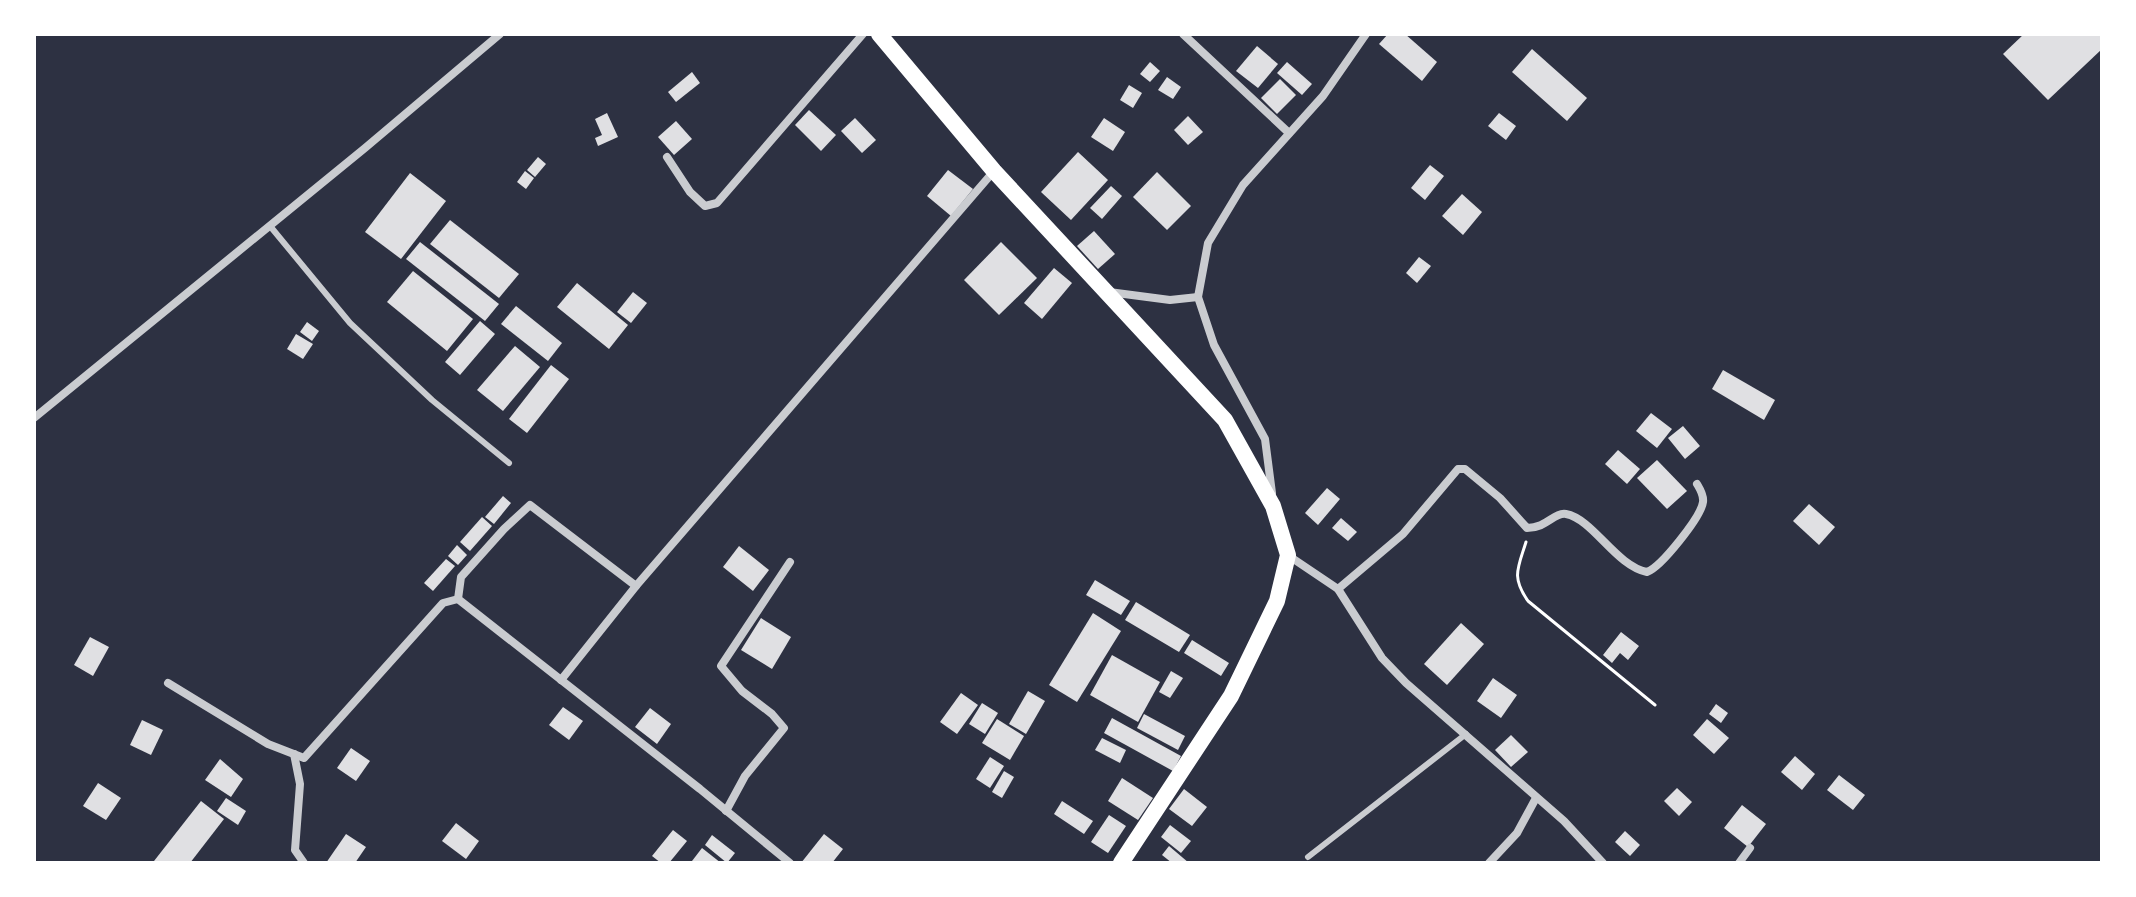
<svg xmlns="http://www.w3.org/2000/svg" width="2136" height="897" font-family="'Fira Sans Condensed',sans-serif">
	<style>
		.building { fill: #e0e0e3 }
		.lines { fill: none; stroke-linecap: round; stroke-linejoin: round }
		.path { stroke: #fff; stroke-width: 3 }
		.service { stroke: #caccd0; stroke-width: 6 }
		.minor { stroke: #caccd0; stroke-width: 8 }
		.secondary { stroke: #fff; stroke-width: 16 }
	</style>
	<rect width="100%" height="100%" fill="#2d3142"/>
	<g class="building">
		<polygon points="1388,34 1405,34 1437,62 1422,81 1379,44"/>
		<polygon points="2024,34 2102,34 2102,49 2048,100 2003,54"/>
		<polygon points="1257,46 1278,64 1258,88 1236,71"/>
		<polygon points="1532,49 1587,98 1567,121 1512,72"/>
		<polygon points="1150,62 1160,71 1150,82 1140,74"/>
		<polygon points="1287,62 1312,84 1302,95 1277,73"/>
		<polygon points="692,72 700,83 676,102 668,92"/>
		<polygon points="1167,77 1181,87 1173,99 1158,90"/>
		<polygon points="1280,79 1296,95 1277,114 1261,98"/>
		<polygon points="1129,85 1142,93 1133,108 1120,100"/>
		<polygon points="809,110 836,135 821,151 795,125"/>
		<polygon points="607,113 618,137 598,146 595,138 602,135 595,119"/>
		<polygon points="1499,113 1516,126 1506,140 1488,126"/>
		<polygon points="1188,116 1203,132 1188,145 1174,130"/>
		<polygon points="855,118 876,140 862,153 841,131"/>
		<polygon points="1104,118 1125,132 1113,151 1091,137"/>
		<polygon points="676,121 692,139 674,155 658,137"/>
		<polygon points="1078,152 1108,180 1071,220 1041,192"/>
		<polygon points="538,157 546,164 535,177 527,170"/>
		<polygon points="1430,165 1444,176 1425,200 1411,188"/>
		<polygon points="948,170 973,189 951,216 927,196"/>
		<polygon points="525,171 534,178 526,189 517,182"/>
		<polygon points="1157,172 1191,206 1167,230 1133,197"/>
		<polygon points="410,173 446,201 401,259 365,232"/>
		<polygon points="1111,186 1122,196 1102,219 1090,208"/>
		<polygon points="1462,194 1482,212 1463,235 1442,216"/>
		<polygon points="450,220 519,274 499,298 430,244"/>
		<polygon points="1094,231 1115,254 1098,269 1077,246"/>
		<polygon points="420,242 499,304 485,321 406,259"/>
		<polygon points="1001,242 1037,278 999,315 964,280"/>
		<polygon points="1419,257 1431,266 1417,283 1406,273"/>
		<polygon points="1054,268 1072,283 1042,319 1024,303"/>
		<polygon points="413,271 473,319 447,351 387,302"/>
		<polygon points="577,283 628,325 609,349 557,307"/>
		<polygon points="633,292 647,303 631,323 617,312"/>
		<polygon points="516,306 562,343 548,361 501,324"/>
		<polygon points="480,321 495,334 460,375 445,362"/>
		<polygon points="307,322 319,331 312,341 300,332"/>
		<polygon points="296,334 313,344 303,359 287,349"/>
		<polygon points="515,346 540,367 503,411 477,390"/>
		<polygon points="551,365 569,379 527,433 509,419"/>
		<polygon points="1723,370 1775,400 1764,420 1712,389"/>
		<polygon points="1651,413 1672,429 1657,448 1636,431"/>
		<polygon points="1683,426 1700,446 1685,459 1668,438"/>
		<polygon points="1618,450 1640,469 1627,484 1605,464"/>
		<polygon points="1657,460 1687,491 1667,509 1637,478"/>
		<polygon points="1327,488 1340,499 1318,525 1305,513"/>
		<polygon points="503,496 511,503 494,524 485,517"/>
		<polygon points="1809,504 1835,527 1819,545 1793,521"/>
		<polygon points="482,517 492,526 470,551 460,542"/>
		<polygon points="1341,518 1357,532 1348,541 1332,528"/>
		<polygon points="457,545 467,555 458,565 448,556"/>
		<polygon points="739,546 769,570 753,591 723,567"/>
		<polygon points="446,559 455,566 433,591 424,583"/>
		<polygon points="1095,580 1130,601 1121,615 1086,595"/>
		<polygon points="1136,602 1190,635 1179,652 1125,620"/>
		<polygon points="1093,613 1121,631 1077,702 1049,685"/>
		<polygon points="761,618 791,637 772,669 741,650"/>
		<polygon points="1461,623 1484,644 1447,685 1424,664"/>
		<polygon points="1621,632 1639,646 1628,660 1620,653 1612,663 1603,655"/>
		<polygon points="90,637 109,647 93,676 74,665"/>
		<polygon points="1192,640 1229,663 1221,676 1184,653"/>
		<polygon points="1112,655 1160,682 1138,722 1090,695"/>
		<polygon points="1171,671 1183,678 1170,698 1159,692"/>
		<polygon points="1493,678 1517,695 1501,718 1477,701"/>
		<polygon points="1028,691 1045,701 1026,734 1009,724"/>
		<polygon points="961,693 978,705 957,734 940,722"/>
		<polygon points="982,703 998,713 985,734 969,724"/>
		<polygon points="1716,704 1728,713 1721,723 1709,714"/>
		<polygon points="563,707 583,721 569,740 549,725"/>
		<polygon points="650,708 671,724 657,744 635,727"/>
		<polygon points="1144,714 1185,736 1178,750 1137,728"/>
		<polygon points="1112,718 1181,756 1173,771 1104,733"/>
		<polygon points="997,719 1024,736 1010,760 982,743"/>
		<polygon points="1707,719 1729,738 1714,754 1693,735"/>
		<polygon points="142,720 163,730 151,755 130,745"/>
		<polygon points="1511,735 1528,752 1511,767 1495,750"/>
		<polygon points="1102,738 1126,750 1120,763 1095,750"/>
		<polygon points="351,748 370,761 356,781 337,768"/>
		<polygon points="1795,756 1815,774 1802,790 1781,772"/>
		<polygon points="990,757 1004,766 990,788 976,779"/>
		<polygon points="220,759 243,779 231,797 205,780"/>
		<polygon points="1004,771 1014,777 1002,798 992,792"/>
		<polygon points="1839,775 1865,795 1853,810 1827,790"/>
		<polygon points="1122,778 1153,798 1138,820 1108,801"/>
		<polygon points="98,783 121,798 106,820 83,806"/>
		<polygon points="1677,788 1692,802 1679,816 1664,801"/>
		<polygon points="1184,789 1207,807 1192,826 1169,809"/>
		<polygon points="226,798 246,811 238,825 217,811"/>
		<polygon points="201,801 224,819 190,863 156,863 154,861"/>
		<polygon points="1062,801 1093,821 1084,834 1054,814"/>
		<polygon points="1742,805 1766,824 1748,847 1724,828"/>
		<polygon points="1109,815 1126,826 1108,853 1091,842"/>
		<polygon points="456,823 479,841 466,859 442,841"/>
		<polygon points="1170,825 1191,841 1181,853 1161,837"/>
		<polygon points="673,830 687,841 669,863 661,863 652,856"/>
		<polygon points="1625,831 1640,845 1630,856 1615,842"/>
		<polygon points="346,834 366,847 355,863 326,863"/>
		<polygon points="824,834 843,849 832,863 801,863"/>
		<polygon points="712,835 735,853 727,863 705,845"/>
		<polygon points="1169,846 1189,863 1172,863 1162,855"/>
		<polygon points="702,848 721,863 695,863 692,861"/>
	</g>
	<g class="lines">
		<path class="path" d="M 1526,542 C 1518,568 1511,577 1528,601 L 1655,705"/>
		<g class="service">
			<polyline points="270,226 350,323 432,400 509,463"/>
			<polyline points="1308,857 1466,734"/>
		</g>
		<g class="minor">
			<polyline points="1183,34 1289,133"/>
			<polyline points="667,157 690,192 705,206 717,203 863,34"/>
			<polyline points="1109,292 1170,300 1198,297"/>
			<polyline points="34,418 365,148 500,34"/>
			<polyline points="1272,493 1265,439 1214,345 1198,297 1208,243 1243,185 1323,96 1366,34"/>
			<polyline points="1289,556 1338,589 1382,658 1406,683 1564,821 1603,863"/>
			<path d="M 1338,589 L 1403,534 L 1458,469 L 1465,469 L 1500,498 L 1527,528 C 1547,528 1554,512 1566,514 C 1593,519 1616,566 1647,572 C 1661,567 1701,517 1703,502 C 1704,495 1700,489 1697,484"/>
			<polyline points="561,680 636,586"/>
			<polyline points="168,683 268,744 304,758 443,603 458,599"/>
			<polyline points="294,754 300,784 295,850 304,863"/>
			<polyline points="726,811 745,776 784,728 772,714 742,691 721,666 790,562"/>
			<polyline points="790,863 700,789 458,599 461,577 504,529 530,505 636,586 994,171"/>
			<polyline points="1489,863 1517,833 1536,798"/>
			<polyline points="1739,863 1750,848"/>
		</g>
		<polyline class="secondary" points="879,34 994,171 1225,420 1273,506 1288,555 1277,601 1231,696 1121,863"/>
	</g>
	<rect width="2136" height="897" fill="none" stroke="#ffffff" stroke-width="72"/>
</svg>
